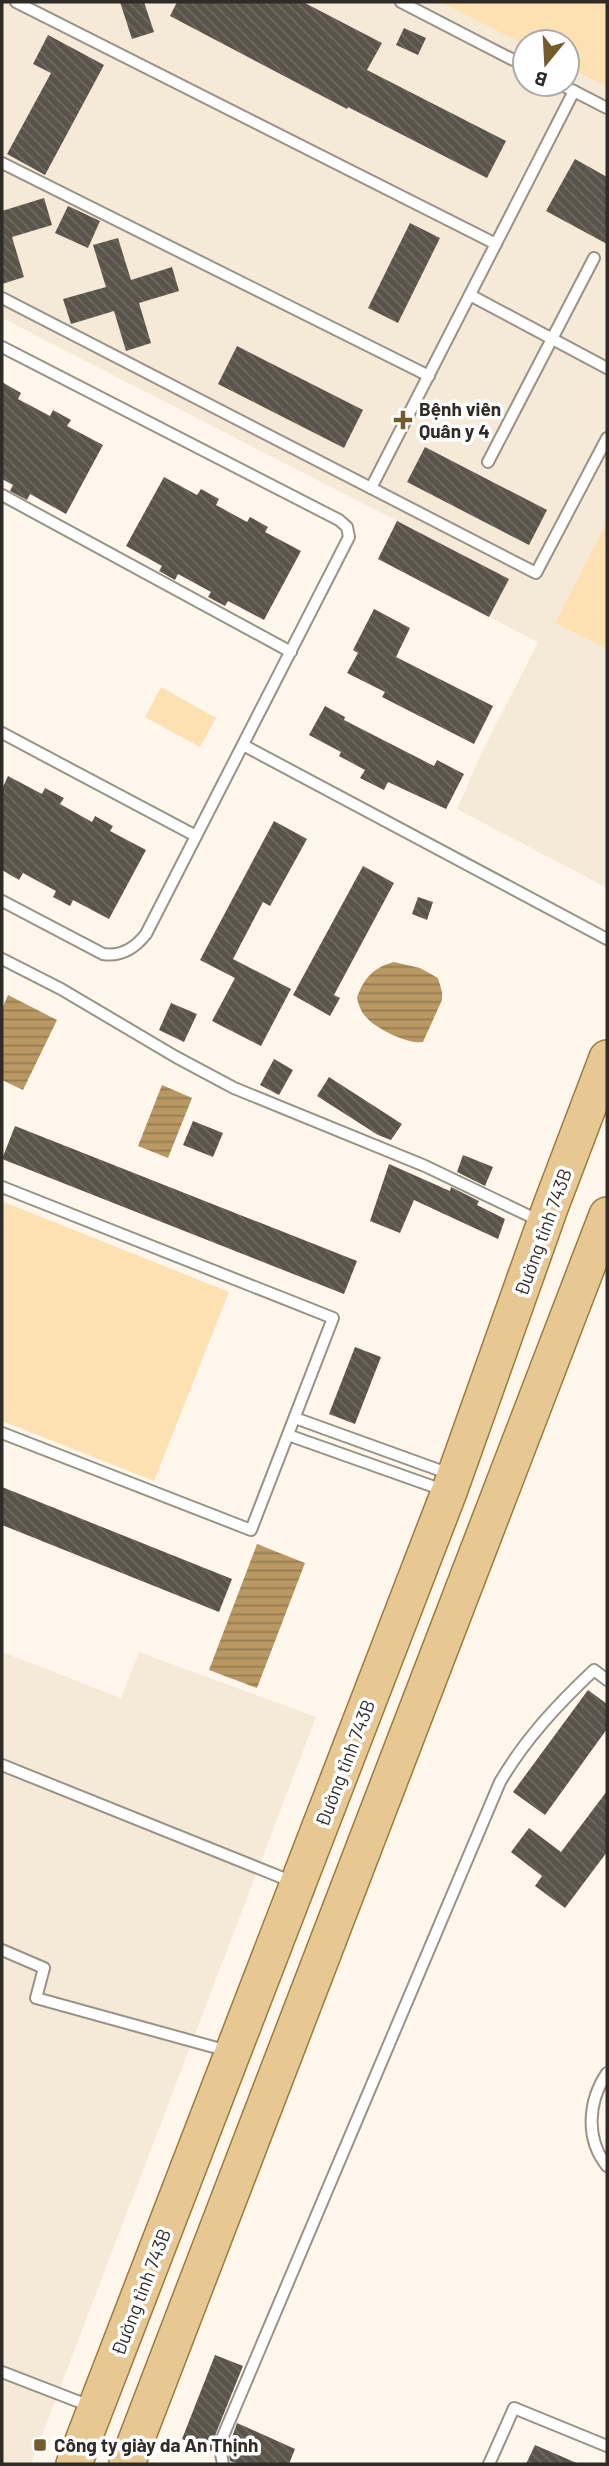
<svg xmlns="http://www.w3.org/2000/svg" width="609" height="2466" font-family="Barlow,sans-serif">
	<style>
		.built { fill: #f5e9d7 }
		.green { fill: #fee1b2 }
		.water { fill: url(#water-rules) }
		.building { fill: url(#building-back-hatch) }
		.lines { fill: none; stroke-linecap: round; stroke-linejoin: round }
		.service-casing { stroke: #999287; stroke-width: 14 }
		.primary-casing { stroke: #9d7a3e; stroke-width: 38 }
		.service { stroke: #fff; stroke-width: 10 }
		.primary { stroke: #e8c892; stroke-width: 35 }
		.poi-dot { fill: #755a2c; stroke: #fff; stroke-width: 2.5 }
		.labels { text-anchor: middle; stroke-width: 7; stroke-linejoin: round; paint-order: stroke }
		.poi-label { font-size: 19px; font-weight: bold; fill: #2f2c28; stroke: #fff; text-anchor: start }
		.street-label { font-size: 19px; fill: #2f2c28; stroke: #fff }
	</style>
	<defs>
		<pattern id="water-rules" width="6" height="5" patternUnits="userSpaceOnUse" patternTransform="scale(1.75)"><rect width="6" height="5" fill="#b99863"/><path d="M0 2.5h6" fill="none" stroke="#977c52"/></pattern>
		<pattern id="building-back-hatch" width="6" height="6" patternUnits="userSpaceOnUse" patternTransform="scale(1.75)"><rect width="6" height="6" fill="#5b544a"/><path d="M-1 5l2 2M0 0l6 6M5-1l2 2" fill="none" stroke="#6f6a61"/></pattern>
	</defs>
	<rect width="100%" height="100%" fill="#fff7eb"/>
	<g class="built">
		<polygon points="2,2 440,2 525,45 525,84 567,84 567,67 607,87 607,888 457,809 481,754 538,642 378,559 397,521 2,318"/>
		<polygon points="2,1652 121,1698 139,1652 316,1717 31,2464 2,2464"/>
	</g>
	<g class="green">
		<polygon points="440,2 607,2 607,87 567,67 567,42 525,42 525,45"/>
		<polygon points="607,521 607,649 555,623"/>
		<polygon points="161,687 216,718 200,747 145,717"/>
		<polygon points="4,1202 229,1292 154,1481 2,1421 2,1209"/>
	</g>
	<g class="water">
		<path d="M 394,962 L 420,968 L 438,978 L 442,992 L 442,1000 L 423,1042 C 410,1045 376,1029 367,1018 C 361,1012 359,1006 357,998 C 363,979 374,967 394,962 Z"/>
		<polygon points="8,995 57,1020 23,1090 2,1080 2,1009"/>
		<polygon points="162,1085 192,1098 168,1158 138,1146"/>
		<polygon points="257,1544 305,1563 257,1688 209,1670"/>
	</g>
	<g class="building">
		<polygon points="120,2 144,2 154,32 132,39"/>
		<polygon points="177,2 303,2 382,43 367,70 506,141 487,178 348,107 347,109 170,16"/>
		<polygon points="404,28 426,38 418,55 396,45"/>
		<polygon points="48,35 104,65 45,175 7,154 51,73 33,64"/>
		<polygon points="575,159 607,177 607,244 546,211"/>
		<polygon points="44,198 52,225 12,237 24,277 2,284 2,211"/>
		<polygon points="68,206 100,221 88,248 55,233"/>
		<polygon points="410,223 440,238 398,323 368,308"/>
		<polygon points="118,238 131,280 172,267 179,291 139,303 151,343 126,351 114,311 71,324 63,299 106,287 93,245"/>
		<polygon points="237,346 363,410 344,448 218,384"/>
		<polygon points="2,382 21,393 18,399 50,416 53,410 71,420 67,426 103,445 66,514 30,494 27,500 10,491 13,485 2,479"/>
		<polygon points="425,447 547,510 529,545 407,482"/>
		<polygon points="164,477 197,495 201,489 219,499 216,505 247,522 250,517 268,527 265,532 301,551 264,620 228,601 225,606 208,597 211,592 178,574 175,580 159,571 162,566 126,546"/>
		<polygon points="397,521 509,579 489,617 378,559"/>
		<polygon points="374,609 410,628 396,657 493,706 474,744 382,697 385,692 347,673 358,653 353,650"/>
		<polygon points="325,706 345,717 344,720 434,766 437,760 464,774 446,809 388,782 384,790 360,778 365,770 339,756 341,752 309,735"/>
		<polygon points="8,776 42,794 45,788 64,798 60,804 92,822 95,816 113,826 110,831 146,850 109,919 73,900 70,906 53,897 56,891 23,873 19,880 2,870 2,789"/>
		<polygon points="274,821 307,839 270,906 263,902 233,959 291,989 261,1046 212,1021 235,978 200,960"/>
		<polygon points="363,866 394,883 334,995 340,998 330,1016 293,995"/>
		<polygon points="418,897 433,902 427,920 412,914"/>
		<polygon points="171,1003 197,1014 184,1042 159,1030"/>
		<polygon points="274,1059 293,1070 279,1095 260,1085"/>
		<polygon points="329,1077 402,1124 391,1140 378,1135 317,1096"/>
		<polygon points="193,1121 223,1133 213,1157 183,1145"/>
		<polygon points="15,1126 357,1261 344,1294 2,1159"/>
		<polygon points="463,1155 493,1167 485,1186 457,1172"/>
		<polygon points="389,1164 450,1191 451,1187 479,1201 477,1205 505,1219 498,1239 414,1200 400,1233 370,1221"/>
		<polygon points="355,1347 381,1357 355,1424 329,1414"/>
		<polygon points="2,1487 232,1579 219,1612 2,1525"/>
		<polygon points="588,1690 607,1704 607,1729 545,1815 513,1792"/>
		<polygon points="607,1791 607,1852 565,1908 535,1886 542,1876 511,1852 529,1828 561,1852"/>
		<polygon points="215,2355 243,2366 216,2433 212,2451 182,2439"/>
		<polygon points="237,2423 295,2449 289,2464 239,2464 230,2461 228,2449"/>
		<polygon points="535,2445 579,2464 526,2464"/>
	</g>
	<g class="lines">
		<defs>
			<g id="service">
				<polyline points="16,2 496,244"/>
				<polyline points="401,2 525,66"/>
				<polyline points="560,84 607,108"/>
				<polyline points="2,163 429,376"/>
				<polyline points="470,295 607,368"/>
				<polyline points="2,298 371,488 574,91"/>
				<path d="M 2,347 L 339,520 L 347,527 L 349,537 L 146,934 C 135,948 121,957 103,954 L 2,901"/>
				<polyline points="488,462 594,258"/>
				<polyline points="371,488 536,573 607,438"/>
				<polyline points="2,495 291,652"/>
				<polyline points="2,733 196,836"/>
				<polyline points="243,745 607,939"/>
				<polyline points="2,959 61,989 176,1057 234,1088 425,1166 540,1221"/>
				<polyline points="2,1187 333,1318 251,1530 2,1433"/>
				<polyline points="295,1418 450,1474"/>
				<polyline points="288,1435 443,1490"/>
				<polyline points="2,1765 293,1882"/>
				<polyline points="2,1950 44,1968 36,1998 228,2051"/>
				<path d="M 607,2073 C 588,2101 585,2139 607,2166"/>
				<polyline points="2,2372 90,2406"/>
				<path d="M 223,2464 L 220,2449 L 223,2436 L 500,1782 C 525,1739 558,1704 594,1670 L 607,1680"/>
				<polyline points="489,2464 514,2408 607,2446"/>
			</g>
			<g id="primary">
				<polyline points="74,2464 449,1492 550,1208 607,1058"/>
				<polyline points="127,2464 607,1215"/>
			</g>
		</defs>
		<use href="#service" class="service-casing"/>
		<use href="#primary" class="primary-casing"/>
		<use href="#service" class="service"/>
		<use href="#primary" class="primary"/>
	</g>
	<g class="poi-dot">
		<path d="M399.5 409.5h7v7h7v7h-7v7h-7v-7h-7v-7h7z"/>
		<rect x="33" y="2438" width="14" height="14" rx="3.5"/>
	</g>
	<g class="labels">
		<g class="poi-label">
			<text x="419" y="416">Bệnh viên<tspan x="419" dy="22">Quân y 4</tspan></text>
			<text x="54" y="2452">Công ty giày da An Thịnh</text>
		</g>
		<g class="street-label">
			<text transform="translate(543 1232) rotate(-70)" y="7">Đường tỉnh 743B</text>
			<text transform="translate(345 1763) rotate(-69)" y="7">Đường tỉnh 743B</text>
			<text transform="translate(141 2292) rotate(-69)" y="7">Đường tỉnh 743B</text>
		</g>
	</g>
	<rect width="609" height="2466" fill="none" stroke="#2f2c28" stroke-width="7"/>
	<g transform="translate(546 63) rotate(198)"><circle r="33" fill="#ffffff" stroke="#acaba9" stroke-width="2"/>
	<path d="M0-5L12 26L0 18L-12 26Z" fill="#755a2c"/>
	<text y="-10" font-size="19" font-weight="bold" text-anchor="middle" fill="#2f2c28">B</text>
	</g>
</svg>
